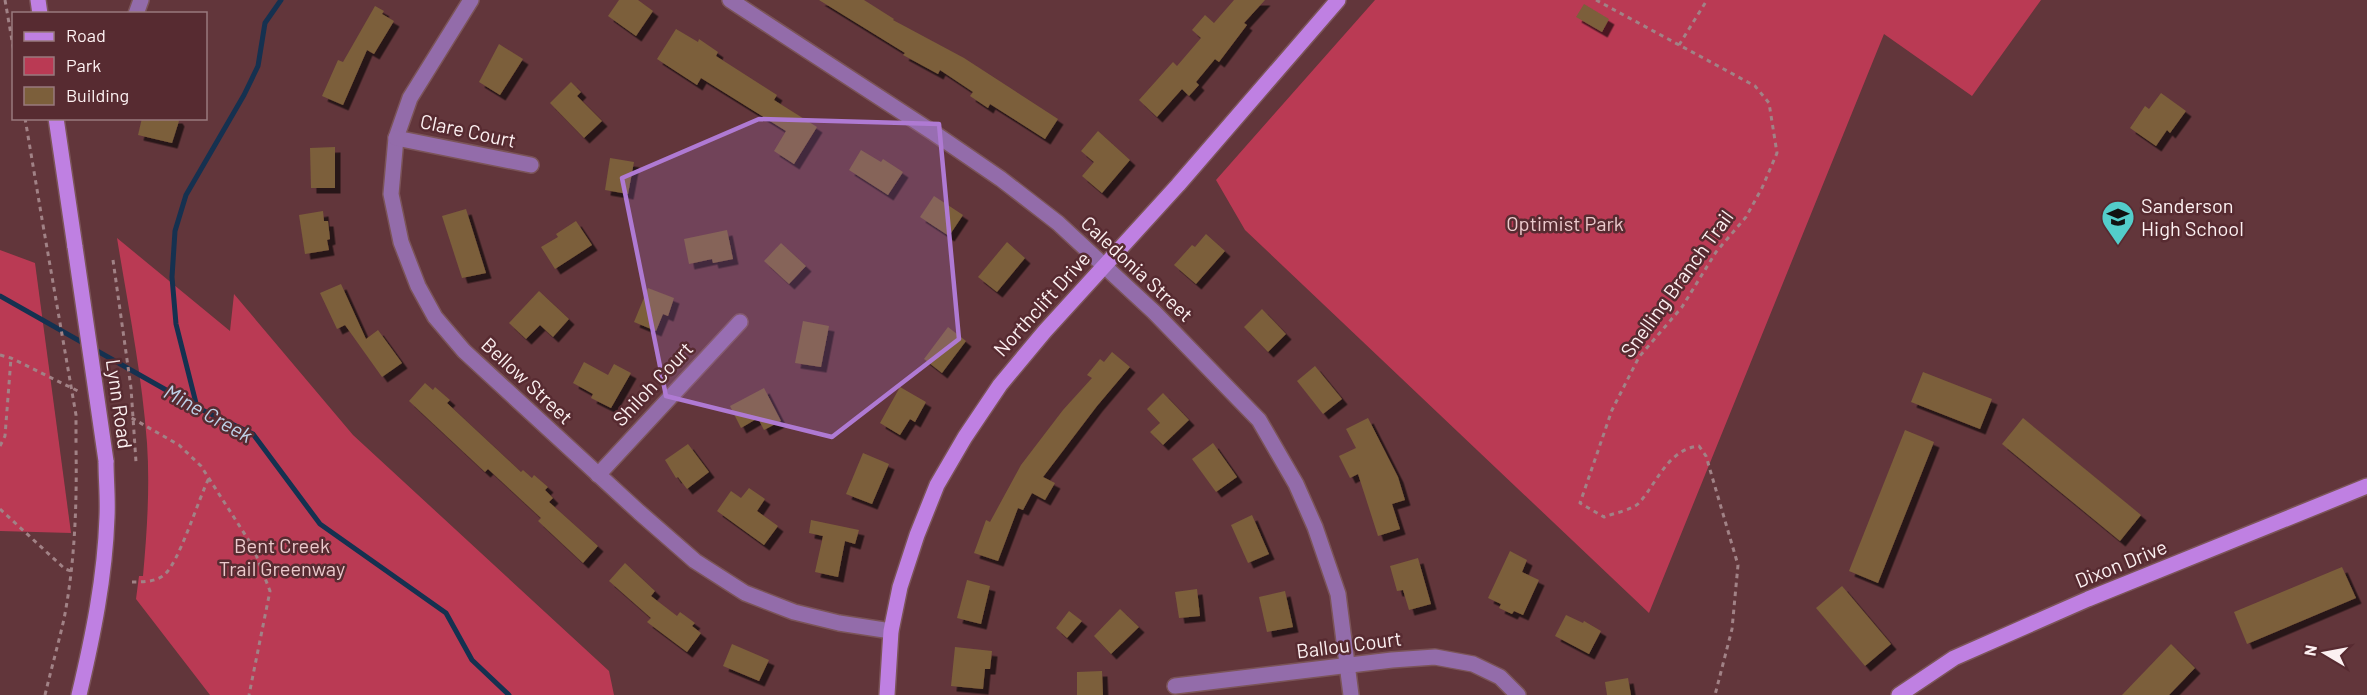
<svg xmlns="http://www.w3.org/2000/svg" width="2367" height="695" font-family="Barlow,sans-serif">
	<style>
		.green { fill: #ba3a54 }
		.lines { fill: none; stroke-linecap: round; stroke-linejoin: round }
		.stream { stroke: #153150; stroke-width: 5 }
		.building { fill: #7c5f3b; filter: url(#shadow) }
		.street-casing { stroke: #7b5458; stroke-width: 18 }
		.secondary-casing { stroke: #7b5458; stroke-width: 18 }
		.path { stroke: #a18286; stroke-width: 3; stroke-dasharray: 4.5 4.5; stroke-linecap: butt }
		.street { stroke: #936caa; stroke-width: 15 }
		.secondary { stroke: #bf80e2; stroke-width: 15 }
		.secondary-bridge-casing { stroke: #7b5458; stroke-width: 18; stroke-linecap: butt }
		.path-bridge { stroke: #a18286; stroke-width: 3; stroke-dasharray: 4.5 4.5; stroke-linecap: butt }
		.secondary-bridge { stroke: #bf80e2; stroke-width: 15 }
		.marked { fill: #af7ad3; fill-opacity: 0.2; stroke: #af7ad3; stroke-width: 4.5; stroke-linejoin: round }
		.labels { text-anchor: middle; stroke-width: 5; stroke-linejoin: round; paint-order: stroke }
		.street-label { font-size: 20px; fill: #fcf0f1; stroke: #572b31 }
		.poi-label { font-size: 20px; fill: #fcf0f1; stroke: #572b31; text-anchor: start }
		.park-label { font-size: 20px; fill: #ebc9cc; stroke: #572b31 }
		.water-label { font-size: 21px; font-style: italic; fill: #bdd1e8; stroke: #572b31 }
	</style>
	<defs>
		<filter id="shadow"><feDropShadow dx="5.5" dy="5.5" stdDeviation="0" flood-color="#0009"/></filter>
	</defs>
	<rect width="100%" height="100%" fill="#62363b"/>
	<g class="green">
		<polygon points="1375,0 2041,0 1972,96 1884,34 1649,613 1245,230 1216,180"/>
		<path d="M 117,238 L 230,331 L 234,294 L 353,435 L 609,671 L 614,695 L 210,695 L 136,599 L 139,576 L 143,576 C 147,532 150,487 147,443 C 142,374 128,306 117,238 Z"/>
		<polygon points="0,250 35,263 71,533 0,531"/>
	</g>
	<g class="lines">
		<g class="stream">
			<polyline points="0,296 198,408 253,434 320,524 446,613 472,660 509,695"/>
			<polyline points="197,407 176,324 172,277 175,231 186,195 244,95 258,66 265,23 281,0"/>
		</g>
	</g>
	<g class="building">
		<polygon points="619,0 638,0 653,11 636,36 608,16"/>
		<polygon points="819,0 864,0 894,19 893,20 964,58 1058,119 1045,139 990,104 988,108 970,96 973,92 940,70 938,74 903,55 905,53"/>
		<polygon points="1234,0 1265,0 1244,23 1247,25 1219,62 1215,59 1196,82 1199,85 1189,96 1182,89 1157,117 1139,100 1173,62 1177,66 1201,38 1192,30 1205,15 1214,23"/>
		<polygon points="1584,4 1609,19 1602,32 1576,17"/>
		<polygon points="375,6 384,11 382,14 394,21 374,54 367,50 343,105 322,96 338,60 343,62"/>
		<polygon points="676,29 698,42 699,39 718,52 716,56 777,95 774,100 817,127 794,164 774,151 786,131 701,78 697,85 657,59"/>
		<polygon points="499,44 523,59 500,95 479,82"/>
		<polygon points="571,82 581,92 577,96 602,121 584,138 550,103"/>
		<polygon points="2161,93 2186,111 2170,133 2167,130 2156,146 2130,128 2145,106 2149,109"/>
		<polygon points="142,118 177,118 179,121 172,143 138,135"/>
		<polygon points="1098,131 1130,160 1102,193 1082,176 1094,162 1081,151"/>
		<polygon points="335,147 335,188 311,188 310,148"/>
		<polygon points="861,150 881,162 883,159 903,172 888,195 849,170"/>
		<polygon points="610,158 634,162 628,194 605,190"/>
		<polygon points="934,196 963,215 949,236 920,217"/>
		<polygon points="466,209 486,273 462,278 442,216"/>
		<polygon points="323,211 324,221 328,221 330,239 327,240 329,250 305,254 299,215"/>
		<polygon points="576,221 592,245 555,269 541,247 558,237 556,234"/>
		<polygon points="727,230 733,259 713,263 712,259 689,264 684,239"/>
		<polygon points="1206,234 1225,251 1196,284 1174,265 1192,245 1195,247"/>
		<polygon points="1007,242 1025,258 997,292 978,277"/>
		<polygon points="781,243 806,266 789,284 764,261"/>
		<polygon points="341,284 366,339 378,330 402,363 382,377 345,325 337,329 320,293"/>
		<polygon points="648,288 674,298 668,316 663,314 656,331 634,322"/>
		<polygon points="539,291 569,319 553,337 540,325 526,339 509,323"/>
		<polygon points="1262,309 1286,334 1268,352 1244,327"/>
		<polygon points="803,321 829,326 821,367 795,363"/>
		<polygon points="948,327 966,341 942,373 924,359"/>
		<polygon points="1112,352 1130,367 1097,406 1043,477 1055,483 1045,500 1032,493 1023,510 1018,508 998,561 974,553 986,520 990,522 1021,465 1063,410 1092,378 1087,375 1100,359 1104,362"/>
		<polygon points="584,362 608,375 614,364 631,373 611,408 591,398 593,394 573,383"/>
		<polygon points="1315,366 1342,399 1323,414 1297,381"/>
		<polygon points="1923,372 1992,399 1980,429 1911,402"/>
		<polygon points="425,383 433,390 435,387 450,400 447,403 521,472 523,470 532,478 534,475 548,487 545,490 553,498 549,502 598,546 583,563 538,521 541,518 488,469 485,472 409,401"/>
		<polygon points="900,387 926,402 915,422 910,419 900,435 880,423"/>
		<polygon points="764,388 781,421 764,430 758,418 741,428 730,406"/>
		<polygon points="1163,393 1189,420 1163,445 1150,432 1160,423 1147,409"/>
		<polygon points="1368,418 1398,477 1405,500 1392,504 1400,529 1378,536 1358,474 1350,478 1339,456 1356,448 1346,429"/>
		<polygon points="2023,418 2141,515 2120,541 2002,444"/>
		<polygon points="1905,430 1934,442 1878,583 1849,571"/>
		<polygon points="1213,443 1237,477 1216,492 1192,459"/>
		<polygon points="688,444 709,472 687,489 678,477 676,478 665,460"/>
		<polygon points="863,453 889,464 872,504 846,494"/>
		<polygon points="749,488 765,499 757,511 778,526 764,545 717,511 731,491 741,498"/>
		<polygon points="1252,515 1269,554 1248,563 1231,525"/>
		<polygon points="811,520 859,530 855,544 845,541 838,577 815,572 823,536 809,533"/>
		<polygon points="1510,551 1527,560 1522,572 1539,580 1523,615 1514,611 1512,614 1499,608 1501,604 1488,598"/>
		<polygon points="1418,558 1431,604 1409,610 1403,590 1397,591 1390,566"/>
		<polygon points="625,563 655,591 651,596 677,616 680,612 695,623 692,626 701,633 687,652 647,622 651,618 609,581"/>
		<polygon points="2342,567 2356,598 2247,644 2234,612"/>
		<polygon points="967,580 990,586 981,624 957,618"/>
		<polygon points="1842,586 1891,644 1865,666 1816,608"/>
		<polygon points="1197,589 1200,616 1179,618 1175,592"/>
		<polygon points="1285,591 1293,627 1267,632 1259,597"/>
		<polygon points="1120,609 1139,627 1111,654 1094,636"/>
		<polygon points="1069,611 1082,621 1067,638 1056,628"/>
		<polygon points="1566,615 1583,623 1584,621 1601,631 1589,654 1555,636"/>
		<polygon points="732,644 769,660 759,681 723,666"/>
		<polygon points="2171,644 2195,668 2169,695 2122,695"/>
		<polygon points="955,647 992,651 990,669 985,669 983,689 951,686"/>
		<polygon points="1102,671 1103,695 1077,695 1077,672"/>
		<polygon points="1628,678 1631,695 1607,695 1605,682"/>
	</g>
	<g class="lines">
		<defs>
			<g id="street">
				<polyline points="471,0 410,98 396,138 391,194 401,242 418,286 435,317 464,351 639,512 695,561 745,593 794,612 839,623 891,631"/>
				<polyline points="730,0 934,133 1001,179 1058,223 1154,312 1259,420 1296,484 1315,527 1338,594 1351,695"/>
				<polyline points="136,14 141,0"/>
				<polyline points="396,138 531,165"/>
				<polyline points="598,475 740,322"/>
				<polyline points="1175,686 1392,660 1435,657 1473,664 1500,677 1518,695"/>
			</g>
			<g id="secondary">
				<polyline points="38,0 40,14"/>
				<polyline points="56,118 75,247"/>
				<path d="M 79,695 C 93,636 105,577 107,517 C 108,498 106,480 106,461"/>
				<polyline points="887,695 891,631 900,587 917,535 937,485 965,437 1000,385 1045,331 1178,185 1338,0"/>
				<polyline points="1899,695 1954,658 2088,599 2367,486"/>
			</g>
		</defs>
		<use href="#street" class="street-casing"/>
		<use href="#secondary" class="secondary-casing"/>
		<g class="path">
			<polyline points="5,0 14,52"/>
			<path d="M 1596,0 L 1755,86 L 1769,103 L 1777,153 L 1762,188 L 1746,217 L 1716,252 L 1682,307 L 1639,357 L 1612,410 L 1580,503 L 1604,517 C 1614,513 1632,510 1639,503 C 1657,483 1668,449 1699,446 L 1706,456 L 1738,565 L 1732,629 L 1715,695"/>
			<polyline points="1679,45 1707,0"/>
			<polyline points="25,118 43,225"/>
			<polyline points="0,355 11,358 80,392"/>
			<polyline points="116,409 179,445 201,466 253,547 270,591 249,695"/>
			<polyline points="0,446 5,436 11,358"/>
			<polyline points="0,509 65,569 71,571"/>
			<path d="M 132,582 C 142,582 156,582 164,575 C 179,563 198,500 209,478"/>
			<path d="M 45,695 C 51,670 58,645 64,619 C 75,562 77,504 76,446"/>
		</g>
		<use href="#street" class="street"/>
		<use href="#secondary" class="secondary"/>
		<defs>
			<polyline id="secondary-bridge" points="75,247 106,461"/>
		</defs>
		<use href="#secondary-bridge" class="secondary-bridge-casing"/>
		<g class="path-bridge">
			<polyline points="43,225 76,415 76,446"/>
			<polyline points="113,260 131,388 136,462"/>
		</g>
		<use href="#secondary-bridge" class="secondary-bridge"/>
	</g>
	<path class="marked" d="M 759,119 L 939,124 L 959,339 L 832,437 L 666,396 L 622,178 Z"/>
	<defs>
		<symbol id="school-pin" viewBox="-11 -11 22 30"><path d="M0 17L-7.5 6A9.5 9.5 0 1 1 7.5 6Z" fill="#53cdca" stroke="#572b31"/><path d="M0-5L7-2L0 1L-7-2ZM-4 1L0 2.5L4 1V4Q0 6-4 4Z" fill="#111"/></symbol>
	</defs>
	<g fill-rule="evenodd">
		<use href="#school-pin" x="2099" y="198" width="38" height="52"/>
	</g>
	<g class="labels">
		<g class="street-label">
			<text transform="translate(468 131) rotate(12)" y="7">Clare Court</text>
			<text transform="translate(1137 269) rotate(43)" y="7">Caledonia Street</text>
			<text transform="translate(1677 284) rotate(-54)" y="7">Snelling Branch Trail</text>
			<text transform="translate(1042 304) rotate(-48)" y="7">Northclift Drive</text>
			<text transform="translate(527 381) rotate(43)" y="7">Bellow Street</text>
			<text transform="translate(653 384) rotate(-47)" y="7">Shiloh Court</text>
			<text transform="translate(119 404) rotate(82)" y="7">Lynn Road</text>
			<text transform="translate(2121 564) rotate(-22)" y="7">Dixon Drive</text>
			<text transform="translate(1349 645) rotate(-7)" y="7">Ballou Court</text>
		</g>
		<g class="poi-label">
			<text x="2141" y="213">Sanderson<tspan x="2141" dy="23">High School</tspan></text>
		</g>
		<g class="park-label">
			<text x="1565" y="231">Optimist Park</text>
			<text x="282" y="553">Bent Creek<tspan x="282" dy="23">Trail Greenway</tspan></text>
		</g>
		<g class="water-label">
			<text transform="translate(208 414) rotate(29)" y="7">Mine Creek</text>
		</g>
	</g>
	<rect x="12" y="12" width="195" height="108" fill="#572b31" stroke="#997a7e" stroke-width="1.5"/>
	<rect x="24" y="32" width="30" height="9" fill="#bf80e2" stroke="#997a7e" stroke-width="1.5"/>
	<text x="66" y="42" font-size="18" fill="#fcf0f1">Road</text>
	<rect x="24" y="57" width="30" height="18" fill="#ba3a54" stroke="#997a7e" stroke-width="1.5"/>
	<text x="66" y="72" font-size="18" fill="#fcf0f1">Park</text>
	<rect x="24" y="87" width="30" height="18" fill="#7c5f3b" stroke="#997a7e" stroke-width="1.5"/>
	<text x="66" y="102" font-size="18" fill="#fcf0f1">Building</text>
	<g transform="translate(2325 653) rotate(280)" stroke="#572b31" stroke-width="4.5" paint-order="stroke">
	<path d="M0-4.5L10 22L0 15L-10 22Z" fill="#fcf0f1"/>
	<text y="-9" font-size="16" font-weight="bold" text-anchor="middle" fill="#fcf0f1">N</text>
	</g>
</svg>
